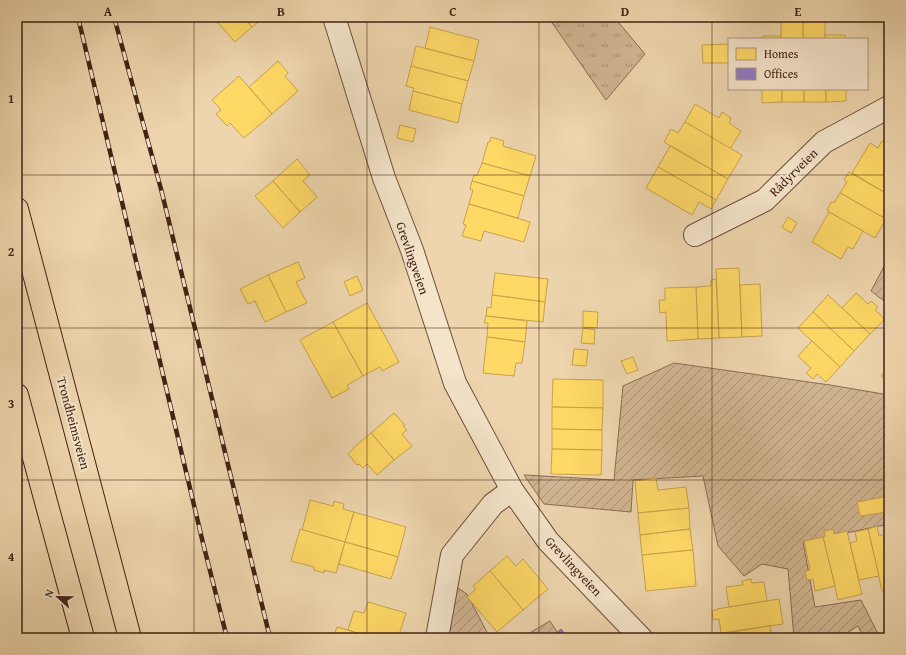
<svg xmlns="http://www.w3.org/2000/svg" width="906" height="655" font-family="'Gentium Book Plus',serif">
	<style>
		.grass { fill: url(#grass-tufts); stroke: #8a6c54 }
		.garden { fill: url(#garden-furrows); stroke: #8a6c54 }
		.homes { fill: #ffd966; stroke: #c7a24d }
		.offices { fill: #8e7cc3; stroke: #78618e }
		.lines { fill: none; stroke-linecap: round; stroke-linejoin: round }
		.minor-casing { stroke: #6e4e3a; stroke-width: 24 }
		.highway-casing { stroke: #432114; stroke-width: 24 }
		.minor { stroke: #f4e4ca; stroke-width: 22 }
		.highway { stroke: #eed5ad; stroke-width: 22 }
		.rail-casing { stroke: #432114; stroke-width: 4.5 }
		.rail { stroke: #f4e4ca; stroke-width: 3; stroke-dasharray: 9; stroke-linecap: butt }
		.grid { fill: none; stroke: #432114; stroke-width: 1; stroke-opacity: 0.55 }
		.labels { text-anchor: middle; stroke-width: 4; stroke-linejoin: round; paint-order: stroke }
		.street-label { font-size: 13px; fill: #432114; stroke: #f4e4ca }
		.neatline { fill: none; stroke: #432114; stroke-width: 1.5 }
		.grid-label { font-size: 13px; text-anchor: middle; font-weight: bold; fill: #432114 }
	</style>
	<defs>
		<pattern id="grass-tufts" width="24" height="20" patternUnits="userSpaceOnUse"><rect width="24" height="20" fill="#d1b693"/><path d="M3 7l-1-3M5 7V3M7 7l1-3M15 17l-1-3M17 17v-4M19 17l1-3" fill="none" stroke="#ab9477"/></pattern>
		<pattern id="garden-furrows" width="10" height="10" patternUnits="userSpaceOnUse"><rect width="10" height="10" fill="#d1b693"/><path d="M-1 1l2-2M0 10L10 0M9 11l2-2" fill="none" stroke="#ab9477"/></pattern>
	</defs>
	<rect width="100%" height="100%" fill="#eed5ad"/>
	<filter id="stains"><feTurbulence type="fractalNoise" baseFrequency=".005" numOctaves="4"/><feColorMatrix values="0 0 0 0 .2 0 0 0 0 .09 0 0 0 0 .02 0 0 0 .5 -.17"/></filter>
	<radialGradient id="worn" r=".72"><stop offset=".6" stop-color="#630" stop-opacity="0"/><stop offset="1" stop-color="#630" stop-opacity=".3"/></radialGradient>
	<polygon class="grass" points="548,17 614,17 645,54 606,100"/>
	<g class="garden">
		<polygon points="889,257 889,317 888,304 871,291"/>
		<polygon points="674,363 830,385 889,395 889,524 803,542 815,607 861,600 880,638 864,638 858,626 839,638 794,638 788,569 762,564 744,576 718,546 703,476 633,480 631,512 544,504 524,475 614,480 623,386"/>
		<polygon points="455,586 467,594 490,638 446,638"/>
		<polygon points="550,621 561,638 521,638"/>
	</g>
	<g class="homes">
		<polygon points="213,17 243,17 252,27 235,42"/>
		<polygon points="243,17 264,17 252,27"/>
		<polygon points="815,17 815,21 825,20 825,39 803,39 803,18"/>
		<polygon points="791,18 803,18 803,39 781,39 781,21 791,21"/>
		<polygon points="430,27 479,40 474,61 425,48"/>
		<rect x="825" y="35" width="20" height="4"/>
		<polygon points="762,36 781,36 781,39 761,39"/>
		<polygon points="729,44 729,63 703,63 702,45"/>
		<polygon points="416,46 474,61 468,81 411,66"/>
		<polygon points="278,61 288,73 285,76 298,91 272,114 249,87"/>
		<polygon points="411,66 468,81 462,104 413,91 414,88 406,86"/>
		<polygon points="239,76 272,114 244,138 230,123 227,126 216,114 221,110 212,100"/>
		<polygon points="762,89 782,89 782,102 762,103"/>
		<rect x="782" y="89" width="22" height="13"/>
		<rect x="804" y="89" width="22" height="13"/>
		<polygon points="826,89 846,89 846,101 826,102"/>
		<polygon points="413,91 462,104 458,123 409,110"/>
		<polygon points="695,104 719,118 722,112 731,118 729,123 741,131 730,149 685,122"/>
		<polygon points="685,122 742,155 728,179 664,142 671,129 678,133"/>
		<polygon points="400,125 416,129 413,142 397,138"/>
		<polygon points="491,137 504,141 503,146 536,156 530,176 482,163 488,142 490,142"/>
		<polygon points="882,141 889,145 889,195 852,173 870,143 878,148"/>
		<polygon points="670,146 728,179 716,200 658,167"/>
		<polygon points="297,159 310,175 303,181 317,197 300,212 273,181"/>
		<polygon points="482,163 530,176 524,196 472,181 474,175 477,176"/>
		<polygon points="658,167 716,200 711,209 699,202 692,215 646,188"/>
		<polygon points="849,172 889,195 889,214 886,219 840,193 847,182 844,180"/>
		<polygon points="273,181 300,212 283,228 255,196"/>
		<polygon points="472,181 524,196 518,218 469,204 473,190 470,189"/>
		<polygon points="840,193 886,219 875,238 829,212 829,211 827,210 832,201 834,203"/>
		<polygon points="469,204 530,222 524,242 484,231 481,241 462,236 466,225 463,224"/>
		<polygon points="829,212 863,231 853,249 848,247 841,259 812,242"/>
		<polygon points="788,217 797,223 791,233 782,227"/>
		<polygon points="298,262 305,278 296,282 307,303 286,312 268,275"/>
		<polygon points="739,268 742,337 719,338 716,269"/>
		<polygon points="495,273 548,279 545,302 492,295"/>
		<polygon points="268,275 286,312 265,322 255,301 248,304 240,289"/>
		<polygon points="357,276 363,290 350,296 344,282"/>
		<polygon points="716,279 719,338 698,339 696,287 711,286 711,280"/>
		<polygon points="760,284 762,336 742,337 740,285"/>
		<polygon points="696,287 698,339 667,341 666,312 660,313 659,300 665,300 665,288"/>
		<polygon points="856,293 868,304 871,301 878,307 875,310 885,319 870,334 842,308"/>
		<polygon points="492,295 545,302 543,322 486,316 487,307 491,308"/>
		<polygon points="828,295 870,334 854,351 813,312"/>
		<polygon points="367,303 399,362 382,371 380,367 363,376 333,322"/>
		<polygon points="583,311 598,312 597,328 583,327"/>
		<polygon points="813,312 854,351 840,367 798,328"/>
		<polygon points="486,316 527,321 525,342 487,337 488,323 484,323"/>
		<polygon points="333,322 363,376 347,385 349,389 332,398 300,340"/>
		<polygon points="583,328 595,330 594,344 581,343"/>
		<polygon points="487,337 525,342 522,363 516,363 514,376 483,373"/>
		<polygon points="812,341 840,367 826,382 817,374 813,379 806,373 811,368 798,356"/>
		<polygon points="574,349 588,350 586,366 572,365"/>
		<polygon points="633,357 638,370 627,374 621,361"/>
		<polygon points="889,367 889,383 881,376"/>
		<polygon points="553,379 603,380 603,408 552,407"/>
		<polygon points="552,407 603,408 602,430 552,429"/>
		<polygon points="394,413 405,425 403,426 407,430 402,434 412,446 394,460 371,433"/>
		<polygon points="552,429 602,430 602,450 552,449"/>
		<polygon points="371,433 394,460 377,475 367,464 363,468 359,464 357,465 348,454 354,448 353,448"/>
		<polygon points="552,449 602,450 601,475 551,474"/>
		<polygon points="656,478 658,490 686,487 689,508 638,513 635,481"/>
		<polygon points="889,482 889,499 887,500 884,483"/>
		<polygon points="884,497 887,512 860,516 857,502"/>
		<polygon points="310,500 333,506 334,501 344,504 343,509 354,512 345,542 302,530"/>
		<polygon points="689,508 690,529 640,535 638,513"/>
		<polygon points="354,512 406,527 398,557 345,542"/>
		<polygon points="877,526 879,536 889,533 889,590 882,591 868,529"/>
		<polygon points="300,529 345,542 336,573 324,570 324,573 314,570 314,567 291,561"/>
		<polygon points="690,529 693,550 642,555 640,535"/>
		<polygon points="833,529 834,534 847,531 862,594 838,600 823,537 825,536 824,531"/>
		<polygon points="868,529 879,576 859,580 850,543 857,541 855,532"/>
		<polygon points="823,537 835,586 815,591 813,579 807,580 805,571 810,570 804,541"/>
		<polygon points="345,542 398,557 391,579 339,564"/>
		<polygon points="693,550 696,586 646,591 642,555"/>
		<polygon points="507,556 516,566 523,559 548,589 523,610 490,571"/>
		<polygon points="490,571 523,610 497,632 467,597 476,589 473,586"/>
		<polygon points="751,579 752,583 764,582 767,601 729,607 726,587 743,585 742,581"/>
		<polygon points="779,599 783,624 721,633 719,619 713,620 712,611 717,610 717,609"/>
		<polygon points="368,602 392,609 406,613 398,638 372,638 348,630 354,611 364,613"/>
		<polygon points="770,626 772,638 733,638 732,632"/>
		<polygon points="337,627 348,630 372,638 333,638"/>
	</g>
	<polygon class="offices" points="561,629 568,638 552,638 551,637"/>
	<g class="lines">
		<defs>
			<g id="minor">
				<polyline points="334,17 384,178 412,250 455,383 512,490 548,541 641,638"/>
				<polyline points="695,235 765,200 824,142 889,107"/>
				<polyline points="437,638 452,555 493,504 512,490"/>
			</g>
			<g id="highway">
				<polyline points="17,209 130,638"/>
				<polyline points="17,395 83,638"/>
			</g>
		</defs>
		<use href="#minor" class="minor-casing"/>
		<use href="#highway" class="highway-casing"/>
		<use href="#minor" class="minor"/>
		<use href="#highway" class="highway"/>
		<defs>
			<g id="rail">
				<polyline points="78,17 203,543 227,638"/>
				<polyline points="114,17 161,189 200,349 270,638"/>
			</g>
		</defs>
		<use href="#rail" class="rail-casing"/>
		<use href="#rail" class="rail"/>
	</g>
	<path class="grid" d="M 194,17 L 194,638M 367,17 L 367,638M 539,17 L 539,638M 712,17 L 712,638M 17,175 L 889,175M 17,328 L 889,328M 17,480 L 889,480"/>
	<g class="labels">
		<g class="street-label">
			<text transform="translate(793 172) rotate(-45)" y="5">Rådyrveien</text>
			<text transform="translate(413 258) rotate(71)" y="5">Grevlingveien</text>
			<text transform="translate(74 423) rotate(75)" y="5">Trondheimsveien</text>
			<text transform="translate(574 566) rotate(47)" y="5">Grevlingveien</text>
		</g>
	</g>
	<rect width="906" height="655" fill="none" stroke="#eed5ad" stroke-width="44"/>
	<rect x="728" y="38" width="140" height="52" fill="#f4e4ca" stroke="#ad9681"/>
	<rect x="736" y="48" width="20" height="12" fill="#ffd966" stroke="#ad9681"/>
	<text x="764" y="58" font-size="12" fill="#432114">Homes</text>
	<rect x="736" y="68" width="20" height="12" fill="#8e7cc3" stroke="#ad9681"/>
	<text x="764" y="78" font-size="12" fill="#432114">Offices</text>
	<g transform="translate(58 597) rotate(292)" stroke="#f4e4ca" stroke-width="3" paint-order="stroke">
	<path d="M0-3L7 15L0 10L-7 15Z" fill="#432114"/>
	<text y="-6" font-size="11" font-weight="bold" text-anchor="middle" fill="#432114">N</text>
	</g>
	<rect x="22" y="22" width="862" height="611" class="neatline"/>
	<g class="grid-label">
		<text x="108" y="16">A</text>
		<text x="281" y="16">B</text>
		<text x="453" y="16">C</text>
		<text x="625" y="16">D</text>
		<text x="798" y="16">E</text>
		<text x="11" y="103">1</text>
		<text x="11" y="256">2</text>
		<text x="11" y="408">3</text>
		<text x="11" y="561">4</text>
	</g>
	<rect width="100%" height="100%" filter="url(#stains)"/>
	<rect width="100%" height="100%" fill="url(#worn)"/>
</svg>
